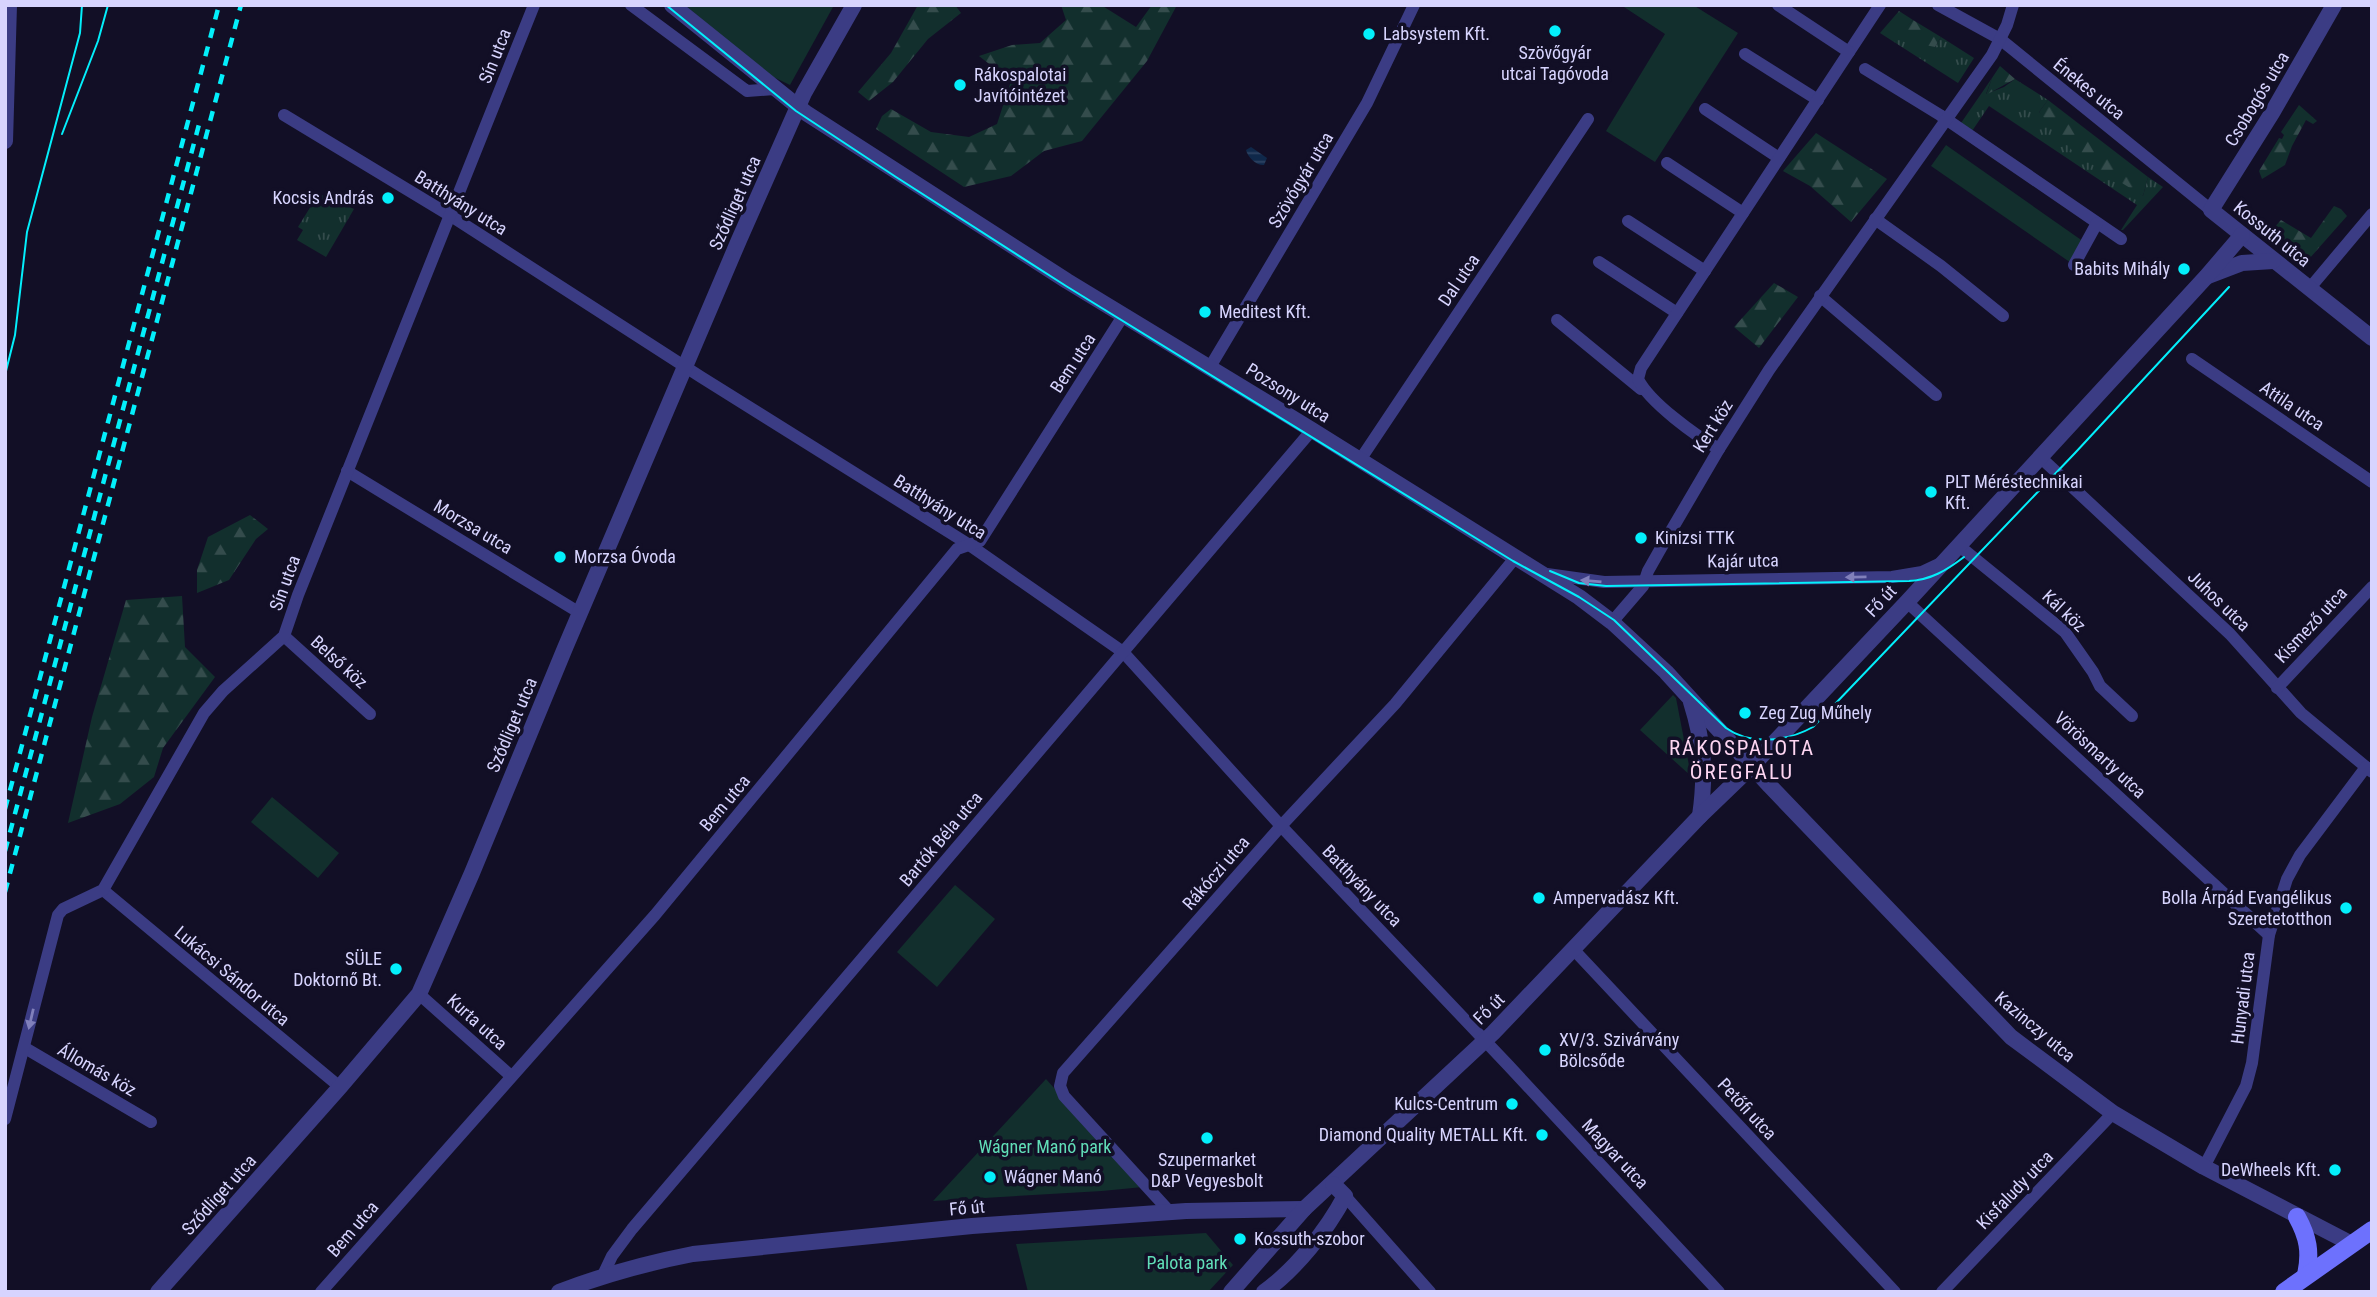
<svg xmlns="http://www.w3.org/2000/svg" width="2377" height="1297" font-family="'Roboto Condensed',sans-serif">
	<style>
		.grass { fill: url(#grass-tufts) }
		.forest { fill: url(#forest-firs) }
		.park { fill: #122f2d }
		.water { fill: url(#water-rules) }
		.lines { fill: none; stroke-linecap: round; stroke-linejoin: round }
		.minor { stroke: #3b3c84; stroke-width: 12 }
		.tertiary { stroke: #3b3c84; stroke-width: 16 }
		.secondary { stroke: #6d71fd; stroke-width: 18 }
		.tram { stroke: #03effb; stroke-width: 2 }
		.rail { stroke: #03effb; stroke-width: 4.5; stroke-dasharray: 10 9; stroke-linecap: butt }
		.oneway { fill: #8180bb }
		.poi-dot { fill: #03effb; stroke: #120f26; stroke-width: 2.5 }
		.labels { text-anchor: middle; stroke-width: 7; stroke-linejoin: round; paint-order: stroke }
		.poi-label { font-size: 18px; fill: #d7d4fe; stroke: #120f26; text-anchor: start }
		.street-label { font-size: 18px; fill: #d7d4fe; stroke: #120f26 }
		.park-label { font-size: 18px; fill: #61deb8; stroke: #120f26 }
		.quarter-label { font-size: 21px; letter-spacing: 2px; fill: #fed6f2; stroke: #120f26 }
	</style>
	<defs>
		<pattern id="grass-tufts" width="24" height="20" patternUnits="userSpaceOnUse" patternTransform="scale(1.75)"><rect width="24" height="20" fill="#122f2d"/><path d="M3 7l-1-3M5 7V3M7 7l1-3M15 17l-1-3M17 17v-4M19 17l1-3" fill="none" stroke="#344c4c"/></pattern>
		<pattern id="forest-firs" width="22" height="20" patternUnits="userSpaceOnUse" patternTransform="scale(1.75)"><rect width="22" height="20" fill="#122f2d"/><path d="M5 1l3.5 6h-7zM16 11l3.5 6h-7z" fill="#344c4c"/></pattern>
		<pattern id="water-rules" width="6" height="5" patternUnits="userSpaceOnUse" patternTransform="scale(1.75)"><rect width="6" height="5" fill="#0f284a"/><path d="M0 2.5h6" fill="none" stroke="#314665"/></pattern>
	</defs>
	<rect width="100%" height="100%" fill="#120f26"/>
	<g class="grass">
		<polygon points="1899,11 1913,20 1903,30 1935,47 1941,37 1974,58 1958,83 1880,33"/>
		<polygon points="1992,78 1986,94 2004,87 2015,79 2048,100 2039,112 2143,196 2148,177 2163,187 2123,230 2121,230 2137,205 1989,106 1972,131 1961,123"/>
		<polygon points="319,193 339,206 346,205 354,209 326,257 297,240 303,230 298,227"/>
	</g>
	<g class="forest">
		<polygon points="918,5 955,5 961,13 928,39 893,82 869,101 858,92 891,53"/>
		<polygon points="1061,5 1101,5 1136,27 1152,5 1177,5 1147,61 1082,141 1044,151 1011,176 964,187 876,129 882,116 891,109 931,132 969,137 997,124 1011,81 979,56 1012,45 1040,43 1066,20"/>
		<polygon points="1913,20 1941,37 1935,47 1920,44 1902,30"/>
		<polygon points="2000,66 2015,79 1986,95 1992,78"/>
		<polygon points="2048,100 2148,177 2143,196 2075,154 2039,112"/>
		<polygon points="2299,105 2317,121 2313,124 2306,120 2292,146 2285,165 2262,179 2259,171 2279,138 2282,139 2284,135 2281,132"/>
		<polygon points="1816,133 1887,179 1851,222 1810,186 1783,171"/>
		<polygon points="2334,206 2341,209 2347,216 2309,259 2272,230 2281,220 2311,238"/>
		<polygon points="1774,283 1798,297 1759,348 1734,327"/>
		<polygon points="250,515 268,529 256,539 229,580 197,593 197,570 208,537"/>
		<polygon points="182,596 185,647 215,677 163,748 154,777 120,804 68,823 92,717 126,600"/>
	</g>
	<g class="park">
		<polygon points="685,5 830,5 833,7 790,85 765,73"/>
		<polygon points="1621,5 1693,5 1738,33 1655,162 1606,131 1665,34"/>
		<polygon points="1946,145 2087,244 2074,265 1931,166"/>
		<polygon points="1673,695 1676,698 1691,776 1640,730"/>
		<polygon points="272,797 339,853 318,878 251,822"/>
		<polygon points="955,885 995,919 937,987 897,952"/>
		<polygon points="1046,1079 1143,1187 1102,1191 933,1201"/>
		<polygon points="1206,1233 1233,1265 1208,1292 1028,1292 1016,1244"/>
	</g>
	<path class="water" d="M 1251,147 L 1267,158 L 1264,165 C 1257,166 1248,158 1246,150 Z"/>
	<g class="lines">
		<g class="minor">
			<polyline points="631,5 747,91 774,89"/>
			<polyline points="1938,5 2000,39 2211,210"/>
			<polyline points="1849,52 1880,5"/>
			<polyline points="1745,54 1818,100"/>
			<polyline points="1865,69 1940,115 2121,239"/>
			<polyline points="1705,109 1779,158"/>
			<polyline points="284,115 451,216 701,377 968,544 1123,652 1281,826 1508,1065 1719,1292"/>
			<polyline points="1667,163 1743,213"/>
			<polyline points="1875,219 1941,266 2003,316"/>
			<polyline points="1628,221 1705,271"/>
			<polyline points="1599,262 1677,313"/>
			<polyline points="2074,265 2097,223"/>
			<polyline points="2309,289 2372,214"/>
			<polyline points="1820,296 1936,395"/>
			<polyline points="1557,320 1641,389"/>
			<polyline points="2192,359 2372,482"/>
			<polyline points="1210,367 1367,103 1414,5"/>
			<path d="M 1719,449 C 1696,436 1649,402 1638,379 L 1641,368 L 1849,52 L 1778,5"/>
			<polyline points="2039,456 2230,634 2301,713 2372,772"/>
			<polyline points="1360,460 1588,119"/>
			<polyline points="347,471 580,613"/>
			<polyline points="1958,545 2065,632 2093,672 2100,686 2132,716"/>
			<polyline points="1547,574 1604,582 1892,577 1922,572 1939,564"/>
			<polyline points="1907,602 2269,935"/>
			<polyline points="1612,622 1643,586 1648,571 1661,548 1719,449 1769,370 1992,55 2007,25 2013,5"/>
			<polyline points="284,636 370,714"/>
			<polyline points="2277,688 2372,587"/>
			<polyline points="103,890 340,1087"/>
			<polyline points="1574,950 1895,1292"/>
			<polyline points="419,994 511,1076"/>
			<polyline points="25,1048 151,1122"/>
			<polyline points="5,1119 58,915 63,909 103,890 204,713 223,691 284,636 298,595 534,5"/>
			<polyline points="2204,1167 2246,1086 2252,1063 2269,935 2287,879 2300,855 2366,767"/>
			<polyline points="1345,1196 1430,1292"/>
			<polyline points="1170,1212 1064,1096 1060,1086 1063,1073 1281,826 1395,704 1515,558"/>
			<polyline points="603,1275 612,1256 632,1229 1312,430"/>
			<polyline points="321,1292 655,915 957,549 980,541 1123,316"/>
			<polyline points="1942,1292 2113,1113"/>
		</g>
		<g class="tertiary">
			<polyline points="672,5 806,113 1067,281 1312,430 1579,597 1612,622 1666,672 1770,786 2011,1037 2113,1113 2204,1167 2350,1243"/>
			<polyline points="2334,5 2272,113 2211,210 2372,338"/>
			<polyline points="5,141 9,5"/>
			<polyline points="2208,276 2242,263 2273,261"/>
			<path d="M 1691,702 C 1704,743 1706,774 1700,816"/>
			<polyline points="158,1292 340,1087 419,994 472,873 565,648 739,240 804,93 854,5"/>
			<path d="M 559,1292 C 603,1275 647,1263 693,1254 L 972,1226 L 1186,1211 L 1304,1209"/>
			<polyline points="1231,1292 1304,1209 1493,1033 1700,816 1752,766 1907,602 2206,277 2242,235"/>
			<path d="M 1264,1292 C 1296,1269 1327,1230 1345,1196 L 1333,1184"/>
		</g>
		<g class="secondary">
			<path d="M 2297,1217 C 2308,1237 2311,1252 2306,1275"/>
			<polyline points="2284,1292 2372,1230"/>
		</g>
		<g class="tram">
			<path d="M 666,5 L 796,111 L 896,177 L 1066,286 L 1513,561 L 1579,597 L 1614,620 L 1726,728 C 1751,746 1788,741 1813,727 L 2075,453 L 2229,287"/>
			<polyline points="62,134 98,41 108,5"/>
			<polyline points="5,375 15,335 27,232 80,33 82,5"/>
			<path d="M 1550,571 L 1579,583 L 1606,586 L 1909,581 C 1931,580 1947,570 1964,557"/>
		</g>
		<g class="rail">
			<polyline points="5,809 219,5"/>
			<polyline points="5,851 201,117"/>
			<polyline points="5,892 241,5"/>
		</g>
	</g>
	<defs><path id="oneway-solid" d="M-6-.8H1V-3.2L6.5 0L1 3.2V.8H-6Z" transform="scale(1.75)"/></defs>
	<g class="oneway">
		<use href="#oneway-solid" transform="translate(1856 577) rotate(179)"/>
		<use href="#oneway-solid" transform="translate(1591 581) rotate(-175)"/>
		<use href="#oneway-solid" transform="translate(31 1019) rotate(103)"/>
	</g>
	<g class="poi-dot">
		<circle cx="1555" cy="31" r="7"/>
		<circle cx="1369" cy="34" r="7"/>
		<circle cx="960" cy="85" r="7"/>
		<circle cx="388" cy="198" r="7"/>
		<circle cx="2184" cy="269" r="7"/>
		<circle cx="1205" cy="312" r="7"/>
		<circle cx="1931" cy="492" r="7"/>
		<circle cx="1641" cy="538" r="7"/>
		<circle cx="560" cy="557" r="7"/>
		<circle cx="1745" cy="713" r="7"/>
		<circle cx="1539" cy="898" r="7"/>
		<circle cx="2346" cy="908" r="7"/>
		<circle cx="396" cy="969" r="7"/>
		<circle cx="1545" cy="1050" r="7"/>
		<circle cx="1512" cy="1104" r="7"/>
		<circle cx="1542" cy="1135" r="7"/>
		<circle cx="1207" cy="1138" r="7"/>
		<circle cx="2335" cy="1170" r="7"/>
		<circle cx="990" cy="1177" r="7"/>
		<circle cx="1240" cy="1239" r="7"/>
	</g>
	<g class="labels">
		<g class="poi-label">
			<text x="1383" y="40">Labsystem Kft.</text>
			<text x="1555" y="59" text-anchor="middle">Szövőgyár<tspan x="1555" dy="21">utcai Tagóvoda</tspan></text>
			<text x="974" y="81">Rákospalotai<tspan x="974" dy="21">Javítóintézet</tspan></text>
			<text x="374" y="204" text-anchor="end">Kocsis András</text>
			<text x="2170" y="275" text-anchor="end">Babits Mihály</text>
			<text x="1219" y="318">Meditest Kft.</text>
			<text x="1945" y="488">PLT Méréstechnikai<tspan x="1945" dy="21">Kft.</tspan></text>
			<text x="1655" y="544">Kinizsi TTK</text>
			<text x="574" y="563">Morzsa Óvoda</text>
			<text x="1759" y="719">Zeg Zug Műhely</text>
			<text x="1553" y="904">Ampervadász Kft.</text>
			<text x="2332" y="904" text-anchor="end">Bolla Árpád Evangélikus<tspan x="2332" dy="21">Szeretetotthon</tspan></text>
			<text x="382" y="965" text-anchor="end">SÜLE<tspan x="382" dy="21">Doktornő Bt.</tspan></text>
			<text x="1559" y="1046">XV/3. Szivárvány<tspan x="1559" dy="21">Bölcsőde</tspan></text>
			<text x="1498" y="1110" text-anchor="end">Kulcs-Centrum</text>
			<text x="1528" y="1141" text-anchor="end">Diamond Quality METALL Kft.</text>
			<text x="1207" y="1166" text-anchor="middle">Szupermarket<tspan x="1207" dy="21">D&amp;P Vegyesbolt</tspan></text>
			<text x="2321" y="1176" text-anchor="end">DeWheels Kft.</text>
			<text x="1004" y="1183">Wágner Manó</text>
			<text x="1254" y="1245">Kossuth-szobor</text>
		</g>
		<g class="street-label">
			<text transform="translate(495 56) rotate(-68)" y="6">Sín utca</text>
			<text transform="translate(2089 89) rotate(39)" y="6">Énekes utca</text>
			<text transform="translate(2257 99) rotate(-59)" y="6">Csobogós utca</text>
			<text transform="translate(1301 180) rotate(-59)" y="6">Szövőgyár utca</text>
			<text transform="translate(461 203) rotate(32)" y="6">Batthyány utca</text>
			<text transform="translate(735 203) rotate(-66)" y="6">Sződliget utca</text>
			<text transform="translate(2272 234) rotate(39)" y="6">Kossuth utca</text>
			<text transform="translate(1459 280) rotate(-56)" y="6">Dal utca</text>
			<text transform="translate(1073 363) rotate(-57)" y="6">Bem utca</text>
			<text transform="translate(1288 393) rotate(32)" y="6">Pozsony utca</text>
			<text transform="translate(2292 406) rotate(34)" y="6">Attila utca</text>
			<text transform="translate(1713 426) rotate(-58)" y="6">Kert köz</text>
			<text transform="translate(940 507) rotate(32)" y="6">Batthyány utca</text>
			<text transform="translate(473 527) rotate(31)" y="6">Morzsa utca</text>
			<text transform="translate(1743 561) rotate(-1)" y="6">Kajár utca</text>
			<text transform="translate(285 583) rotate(-70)" y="6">Sín utca</text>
			<text transform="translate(1881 601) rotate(-47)" y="6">Fő út</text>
			<text transform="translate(2219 601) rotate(44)" y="6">Juhos utca</text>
			<text transform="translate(2064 611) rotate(43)" y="6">Kál köz</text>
			<text transform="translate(2311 625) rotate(-47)" y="6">Kismező utca</text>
			<text transform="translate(339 662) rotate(42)" y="6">Belső köz</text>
			<text transform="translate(512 725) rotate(-67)" y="6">Sződliget utca</text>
			<text transform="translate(2100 755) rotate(43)" y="6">Vörösmarty utca</text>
			<text transform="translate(725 803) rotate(-50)" y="6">Bem utca</text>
			<text transform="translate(941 839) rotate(-50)" y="6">Bartók Béla utca</text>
			<text transform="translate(1216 873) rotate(-49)" y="6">Rákóczi utca</text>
			<text transform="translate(1362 886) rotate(46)" y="6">Batthyány utca</text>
			<text transform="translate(232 976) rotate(40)" y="6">Lukácsi Sándor utca</text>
			<text transform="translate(2243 998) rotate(-83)" y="6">Hunyadi utca</text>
			<text transform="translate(1489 1009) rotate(-45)" y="6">Fő út</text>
			<text transform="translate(477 1022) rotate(42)" y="6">Kurta utca</text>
			<text transform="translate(2035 1027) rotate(40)" y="6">Kazinczy utca</text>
			<text transform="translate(97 1070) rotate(30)" y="6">Állomás köz</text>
			<text transform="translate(1747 1109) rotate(47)" y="6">Petőfi utca</text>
			<text transform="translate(1615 1154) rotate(47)" y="6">Magyar utca</text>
			<text transform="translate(2015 1190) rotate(-46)" y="6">Kisfaludy utca</text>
			<text transform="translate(219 1195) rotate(-48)" y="6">Sződliget utca</text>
			<text transform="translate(967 1208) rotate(-5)" y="6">Fő út</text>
			<text transform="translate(353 1229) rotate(-49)" y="6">Bem utca</text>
		</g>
		<g class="park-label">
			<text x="1045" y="1153">Wágner Manó park</text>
			<text x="1187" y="1269">Palota park</text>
		</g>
		<g class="quarter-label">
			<text x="1742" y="755">RÁKOSPALOTA<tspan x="1742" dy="24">ÖREGFALU</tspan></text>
		</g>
	</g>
	<rect width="2377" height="1297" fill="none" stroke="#d7d4fe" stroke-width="14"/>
</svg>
